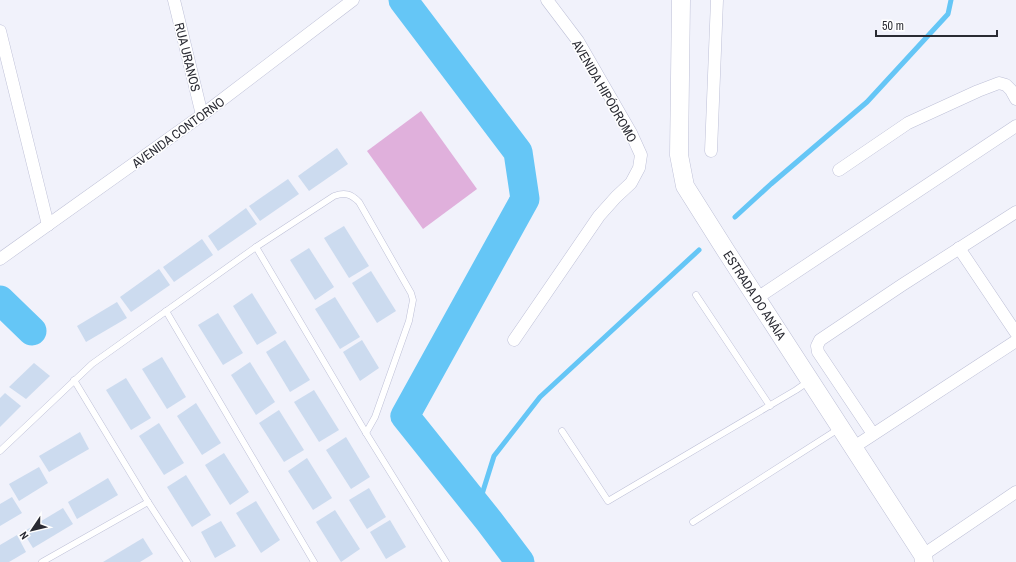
<svg xmlns="http://www.w3.org/2000/svg" width="1016" height="562" font-family="'Archivo Narrow',sans-serif">
	<style>
		.green { fill: #e0b0dc }
		.lines { fill: none; stroke-linecap: round; stroke-linejoin: round }
		.stream { stroke: #65c6f6; stroke-width: 5 }
		.river { stroke: #65c6f6; stroke-width: 29 }
		.building { fill: #ccdbef }
		.lane-casing { stroke: #bec0d7; stroke-width: 7 }
		.street-casing { stroke: #bec0d7; stroke-width: 13 }
		.secondary-casing { stroke: #bec0d7; stroke-width: 19 }
		.lane { stroke: #fff; stroke-width: 6 }
		.street { stroke: #fff; stroke-width: 12 }
		.secondary { stroke: #fff; stroke-width: 18 }
		.labels { text-anchor: middle; stroke-width: 3; stroke-linejoin: round; paint-order: stroke }
		.street-label { font-size: 13px; fill: #2a2b33; stroke: #fff }
	</style>
	<rect width="100%" height="100%" fill="#f1f2fb"/>
	<polygon class="green" points="421,111 477,189 423,229 367,151"/>
	<g class="lines">
		<g class="stream">
			<polyline points="735,217 771,184 867,102 948,14 951,0"/>
			<polyline points="478,507 494,456 540,397 699,250"/>
		</g>
		<g class="river">
			<polyline points="403,0 518,152 525,199 405,416 489,521 520,562"/>
			<polyline points="0,300 32,331"/>
		</g>
	</g>
	<g class="building">
		<polygon points="337,148 348,164 309,191 298,176"/>
		<polygon points="288,179 299,194 260,221 249,206"/>
		<polygon points="246,208 257,224 218,251 208,236"/>
		<polygon points="344,226 369,266 349,278 324,238"/>
		<polygon points="202,239 213,255 174,282 163,267"/>
		<polygon points="309,248 334,287 315,300 290,260"/>
		<polygon points="159,269 170,285 131,312 120,297"/>
		<polygon points="371,271 396,311 377,323 352,283"/>
		<polygon points="252,293 277,333 257,345 233,306"/>
		<polygon points="335,297 360,337 340,349 315,309"/>
		<polygon points="117,302 127,318 86,342 77,326"/>
		<polygon points="218,313 243,353 223,365 198,325"/>
		<polygon points="285,340 310,380 290,392 266,352"/>
		<polygon points="362,340 379,368 360,381 343,352"/>
		<polygon points="162,357 186,397 167,409 142,369"/>
		<polygon points="250,362 275,402 256,415 231,375"/>
		<polygon points="34,363 50,376 26,399 9,387"/>
		<polygon points="126,378 151,418 131,430 106,390"/>
		<polygon points="314,390 339,430 319,442 294,402"/>
		<polygon points="5,393 21,406 0,427 0,398"/>
		<polygon points="196,403 221,443 202,455 177,416"/>
		<polygon points="279,410 304,450 284,462 259,423"/>
		<polygon points="159,423 184,463 164,475 139,436"/>
		<polygon points="80,432 89,449 49,472 39,456"/>
		<polygon points="346,437 370,477 351,489 326,450"/>
		<polygon points="224,453 249,492 230,505 205,465"/>
		<polygon points="307,458 332,498 313,510 288,471"/>
		<polygon points="39,467 48,483 19,501 9,484"/>
		<polygon points="186,475 211,515 192,527 167,487"/>
		<polygon points="108,478 118,495 77,519 68,502"/>
		<polygon points="369,488 386,517 367,529 349,500"/>
		<polygon points="12,497 22,513 0,526 0,504"/>
		<polygon points="256,501 280,540 261,553 236,513"/>
		<polygon points="63,508 73,524 33,548 23,532"/>
		<polygon points="335,510 360,549 341,562 316,522"/>
		<polygon points="390,520 406,547 386,559 370,532"/>
		<polygon points="221,521 236,546 215,558 201,532"/>
		<polygon points="17,535 26,552 9,562 0,562 0,545"/>
		<polygon points="143,538 153,554 140,562 103,562"/>
	</g>
	<g class="lines">
		<defs>
			<g id="lane">
				<polyline points="256,247 366,433 446,562"/>
				<polyline points="696,295 770,406"/>
				<polyline points="166,311 314,562"/>
				<polyline points="74,380 148,502 187,562"/>
				<polyline points="562,431 608,501 796,390 809,381"/>
				<path d="M 0,451 L 92,364 L 256,247 L 334,196 C 345,192 351,194 359,202 L 411,293 L 413,300 L 409,321 L 375,417 L 366,433"/>
				<polyline points="693,522 840,428"/>
				<polyline points="42,562 148,502"/>
			</g>
			<g id="street">
				<polyline points="174,0 202,115"/>
				<polyline points="0,31 48,225"/>
				<polyline points="711,151 717,0"/>
				<polyline points="839,170 908,123 978,91 999,83 1006,85 1011,90 1016,99"/>
				<polyline points="959,248 1016,333"/>
				<polyline points="0,259 202,115 353,0"/>
				<polyline points="757,298 1016,126"/>
				<polyline points="514,340 599,216 616,197 631,183 639,168 641,155 631,133 578,41 547,0"/>
				<polyline points="873,434 818,352 817,346 820,340 902,285 1016,212"/>
				<polyline points="854,447 1016,341"/>
				<polyline points="923,555 1016,492"/>
			</g>
			<polyline id="secondary" points="681,0 679,155 685,186 726,251 923,555 924,562"/>
		</defs>
		<use href="#lane" class="lane-casing"/>
		<use href="#street" class="street-casing"/>
		<use href="#secondary" class="secondary-casing"/>
		<use href="#lane" class="lane"/>
		<use href="#street" class="street"/>
		<use href="#secondary" class="secondary"/>
	</g>
	<g class="labels">
		<g class="street-label">
			<text transform="translate(188 57) rotate(76)" y="5">RUA URANOS</text>
			<text transform="translate(605 91) rotate(60)" y="5">AVENIDA HIPÓDROMO</text>
			<text transform="translate(178 132) rotate(-36)" y="5">AVENIDA CONTORNO</text>
			<text transform="translate(755 295) rotate(57)" y="5">ESTRADA DO ANÁIA</text>
		</g>
	</g>
	<g transform="translate(32 530) rotate(235)" stroke="#ffffff" stroke-width="3" paint-order="stroke">
	<path d="M0-3L7 15L0 10L-7 15Z" fill="#2a2b33"/>
	<text y="-6" font-size="11" font-weight="bold" text-anchor="middle" fill="#2a2b33">N</text>
	</g>
	<path d="M876 30v6h121v-6" fill="none" stroke="#2a2b33" stroke-width="2"/>
	<text x="882" y="30" font-size="12" fill="#2a2b33" stroke="#ffffff" stroke-width="3" paint-order="stroke">50 m</text>
</svg>
